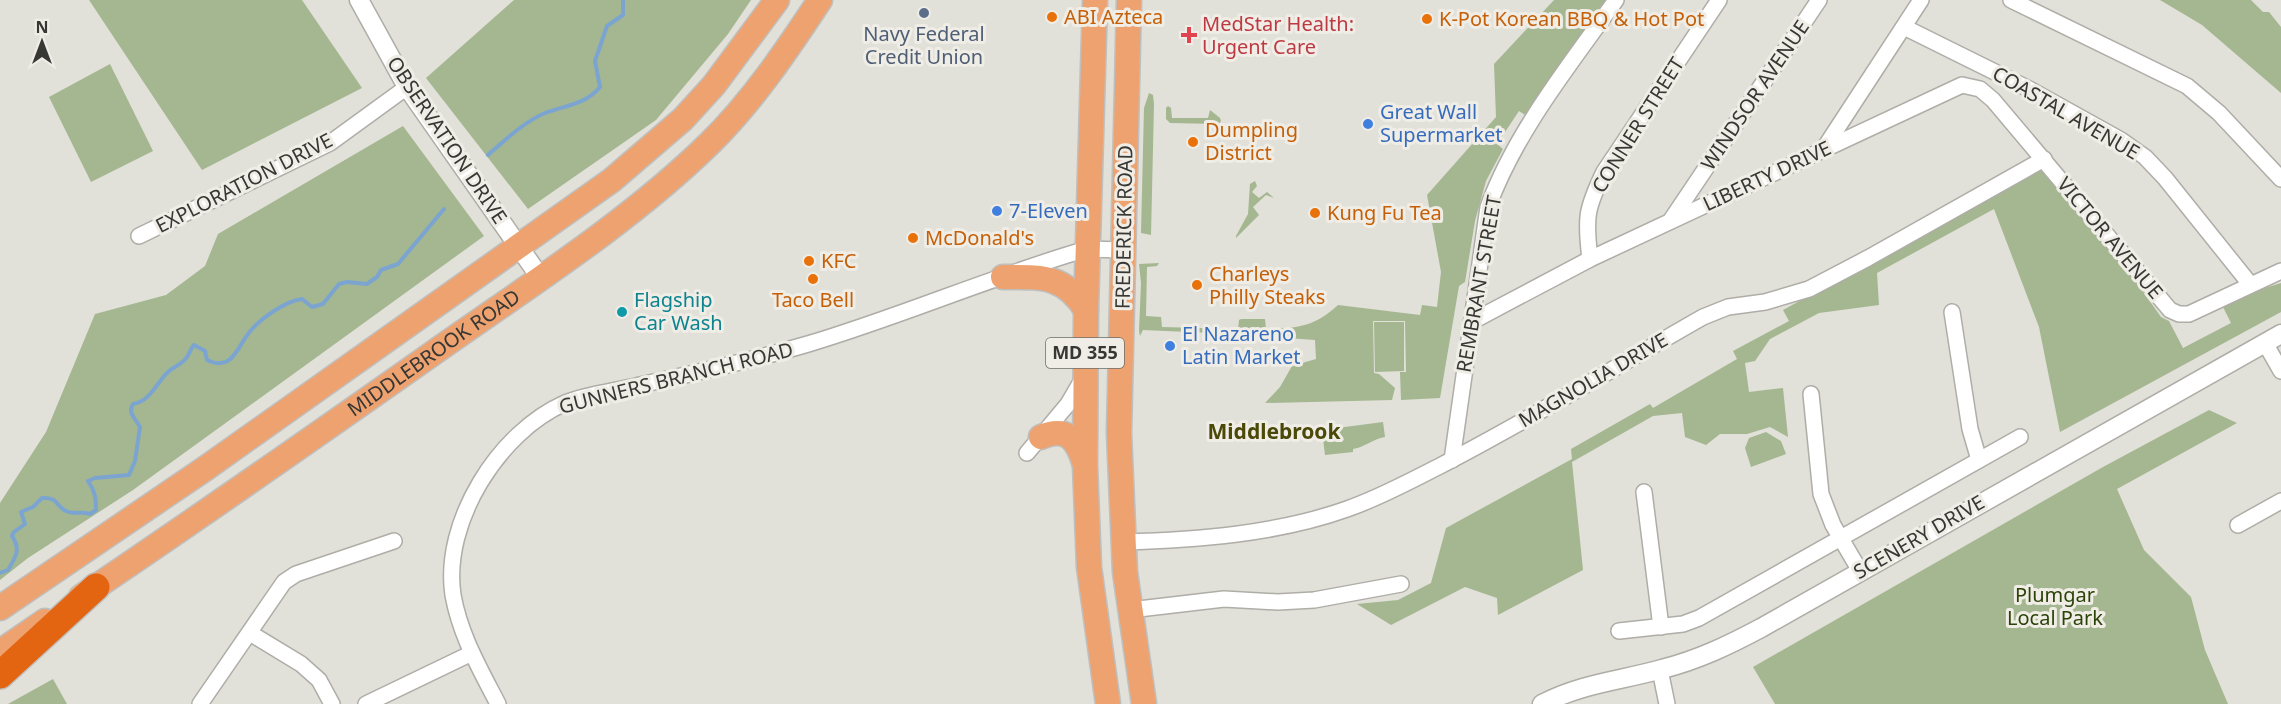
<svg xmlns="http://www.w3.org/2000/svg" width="2281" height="704" font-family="'Noto Sans',sans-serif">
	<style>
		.green { fill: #a4b790 }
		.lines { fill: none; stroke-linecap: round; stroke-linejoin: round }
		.stream { stroke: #7ba5d0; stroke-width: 4 }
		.minor-casing { stroke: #afada7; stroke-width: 18 }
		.tertiary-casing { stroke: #afada7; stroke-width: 21 }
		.primary-casing { stroke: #bfbfbe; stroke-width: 27 }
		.motorway-casing { stroke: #bfbfbe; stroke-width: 30 }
		.minor { stroke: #fff; stroke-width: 15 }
		.tertiary { stroke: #fff; stroke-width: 18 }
		.primary { stroke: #eea270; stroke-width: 24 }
		.motorway { stroke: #e36411; stroke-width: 27 }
		.service-dot { fill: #5c6f8a; stroke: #efede6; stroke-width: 2 }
		.food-dot { fill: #e8710a; stroke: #efede6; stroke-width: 2 }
		.health-dot { fill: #e0444e; stroke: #efede6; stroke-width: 2 }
		.shop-dot { fill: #3f7fe0; stroke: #efede6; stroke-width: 2 }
		.culture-dot { fill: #0f9aa8; stroke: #efede6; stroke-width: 2 }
		.labels { text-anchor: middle; stroke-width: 6; stroke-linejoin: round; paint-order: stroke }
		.shield { fill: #efede6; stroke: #6e6e69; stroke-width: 1.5 }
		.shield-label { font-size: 18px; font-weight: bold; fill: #373734 }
		.food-label { font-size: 20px; fill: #c56008; stroke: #efede6; text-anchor: start }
		.health-label { font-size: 20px; fill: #be3a42; stroke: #efede6; text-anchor: start }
		.service-label { font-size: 20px; fill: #4e5e75; stroke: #efede6 }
		.street-label { font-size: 20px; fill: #373734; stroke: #efede6 }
		.shop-label { font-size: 20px; fill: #366cbe; stroke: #efede6; text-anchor: start }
		.culture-label { font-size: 20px; fill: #0d838f; stroke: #efede6; text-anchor: start }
		.park-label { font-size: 20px; fill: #2c4308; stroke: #efede6 }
		.neighbourhood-label { font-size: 21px; font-weight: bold; fill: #4b4908; stroke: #efede6 }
	</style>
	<rect width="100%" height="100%" fill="#e1e0d9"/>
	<g class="green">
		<polygon points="89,0 302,0 362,88 202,170"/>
		<polygon points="514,0 751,0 728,34 656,120 528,209 426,78"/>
		<path d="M 1554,0 L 1608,0 L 1527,116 L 1519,111 L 1497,144 L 1503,149 L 1486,181 L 1475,221 L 1465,282 L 1459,286 L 1440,398 L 1401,400 L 1400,372 L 1406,372 L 1405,321 L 1373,321 L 1374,373 L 1379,374 L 1395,388 L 1392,400 L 1265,403 L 1280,387 L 1292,366 L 1316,359 L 1315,340 L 1235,334 L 1143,330 L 1140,336 L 1139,331 L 1141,283 L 1139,264 L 1159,263 L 1157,266 L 1147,267 L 1146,316 L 1161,317 L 1162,327 L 1238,329 L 1239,320 L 1241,319 L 1265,319 L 1266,329 C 1298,328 1314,327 1338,305 L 1420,315 L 1422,305 L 1437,307 L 1441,272 L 1427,195 L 1496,117 L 1494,64 Z"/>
		<polygon points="2160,0 2251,0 2263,12 2269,12 2281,27 2281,93 2202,25"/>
		<polygon points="110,64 153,151 91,182 49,97"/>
		<polygon points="1149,93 1153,95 1154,104 1151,235 1141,233 1144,108"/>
		<polygon points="1168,106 1171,108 1172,118 1208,118 1210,110 1220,118 1221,121 1219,124 1170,123 1166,119 1166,108"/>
		<polygon points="403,126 484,236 133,490 28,558 0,580 0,503 46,432 95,314 166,295 205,266 218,234"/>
		<polygon points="2044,168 2139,286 2161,317 2169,321 2183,348 2231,323 2223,307 2252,292 2281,283 2281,312 2060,432 2039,327 1994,209 1877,273 1879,305 1819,313 1770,339 1755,361 1745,363 1749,392 1783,388 1788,437 1770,427 1747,434 1720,434 1706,445 1685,437 1682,413 1653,416 1572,462 1583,570 1498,615 1497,598 1465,587 1391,625 1357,604 1398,600 1431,583 1446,528 1572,459 1571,449 1650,404 1653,408 1737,359 1733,351 1789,321 1783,310"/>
		<polygon points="1255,181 1257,186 1252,192 1259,198 1267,192 1274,198 1266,195 1253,207 1259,215 1236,238 1236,236 1248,214 1250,184"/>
		<polygon points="1374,322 1404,322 1404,371 1375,372"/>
		<polygon points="2209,410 2237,423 2117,489 2144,550 2191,597 2205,650 2228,704 1775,704 1753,667 2103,467"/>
		<path d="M 1383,422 L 1385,437 C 1372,439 1366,447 1353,449 L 1353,452 L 1325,455 L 1322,430 Z"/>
		<polygon points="1766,432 1781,441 1786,454 1751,467 1745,448 1749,438"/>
		<polygon points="53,679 67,704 8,704"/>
	</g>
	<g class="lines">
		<g class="stream">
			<path d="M 488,155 C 505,140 524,122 545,113 C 566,105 585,105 600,87 L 595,61 L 607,26 L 623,15 L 623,0"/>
			<path d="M 0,573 L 8,570 C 16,557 21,549 12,536 L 14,532 L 25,524 L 21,512 L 33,507 L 42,498 C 59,497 55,506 66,511 C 74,515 82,511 90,514 L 96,510 C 96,498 95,491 88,481 L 95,478 L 129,475 L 135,461 L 140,427 C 136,419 127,413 133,404 C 151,401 156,383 168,372 C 174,366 182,365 187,357 C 190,353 190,349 194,345 L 205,351 L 207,360 C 232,372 237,348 248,334 C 258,320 285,301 302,299 L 312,307 L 323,304 L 339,284 L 347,282 L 367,284 L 377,277 L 381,270 L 398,264 L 444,209"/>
		</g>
		<defs>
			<g id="minor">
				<polyline points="2011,0 2187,86 2219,113 2281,179"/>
				<polyline points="1904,27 2031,90 2121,140 2145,157 2165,178 2250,284"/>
				<polyline points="1823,150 1921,0"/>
				<polyline points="1671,220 1819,0"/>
				<polyline points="139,236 330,143 407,87"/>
				<path d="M 1590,259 C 1585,218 1586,209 1604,172 L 1719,0"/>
				<polyline points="1952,312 1970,429 1979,460"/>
				<polyline points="1471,322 1590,259 1962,85 1980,89 1993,100 2170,310 2179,314 2189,314 2281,271"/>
				<polyline points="2265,343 2281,371"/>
				<polyline points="1811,394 1821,494 1833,525 1860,571"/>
				<polyline points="1027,453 1068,404 1082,380"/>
				<path d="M 1452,460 L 1488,207 C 1516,131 1569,66 1616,0"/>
				<polyline points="1644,492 1661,627"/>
				<polyline points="2238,525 2281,501"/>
				<path d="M 1123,542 C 1197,540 1277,534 1347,509 C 1379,498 1408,482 1438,467 C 1528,421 1615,367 1703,317 L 1728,307 L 1765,302 L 1809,289 L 1868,258 L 2044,159"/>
				<polyline points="1130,610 1224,599 1278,602 1314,600 1401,584"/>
				<polyline points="1619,631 1683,624 1699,618 2020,437"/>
				<polyline points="250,633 301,664 319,680 332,704"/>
				<polyline points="1660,670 1667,704"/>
				<polyline points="200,704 284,582 296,574 394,541"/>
				<polyline points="366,704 472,653"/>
				<path d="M 498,704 C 480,669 460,635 453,595 C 442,522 499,432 565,403 C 586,394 617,391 640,385 C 696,373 753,360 808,344 C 902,316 993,276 1087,249 L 1123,250"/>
			</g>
			<g id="tertiary">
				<polyline points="359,0 407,87 540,277"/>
				<path d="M 1542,704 C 1583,683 1619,681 1662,669 C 1698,660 1729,645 1761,628 L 2281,334"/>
			</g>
			<g id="primary">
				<polyline points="1095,0 1086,310 1085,465 1089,567 1108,704"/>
				<polyline points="1129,0 1119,433 1125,572 1144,704"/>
				<path d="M 1003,277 C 1040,277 1064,274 1086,310"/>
				<path d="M 1041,437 C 1066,426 1077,439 1084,462"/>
				<path id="s1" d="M 81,597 C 198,518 314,437 429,356 C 522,290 627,224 709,144 C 752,102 787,50 820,0"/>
				<polyline points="0,608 206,468 612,180 683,119 714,85 777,0"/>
				<polyline points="0,652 45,621"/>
			</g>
			<polyline id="motorway" points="0,675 96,587"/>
		</defs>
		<use href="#minor" class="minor-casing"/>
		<use href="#tertiary" class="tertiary-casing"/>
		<use href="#primary" class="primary-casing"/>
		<use href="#motorway" class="motorway-casing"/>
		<use href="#minor" class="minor"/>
		<use href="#tertiary" class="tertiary"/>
		<use href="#primary" class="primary"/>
		<use href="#motorway" class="motorway"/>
	</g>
	<circle class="service-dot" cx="924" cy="13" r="6"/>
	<g class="food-dot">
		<circle cx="1052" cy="17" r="6"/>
		<circle cx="1427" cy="19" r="6"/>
		<circle cx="1193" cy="142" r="6"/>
		<circle cx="1315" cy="213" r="6"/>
		<circle cx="913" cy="238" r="6"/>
		<circle cx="809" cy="261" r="6"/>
		<circle cx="813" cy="279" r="6"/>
		<circle cx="1197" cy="285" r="6"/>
	</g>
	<path class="health-dot" d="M1186 26h6v6h6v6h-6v6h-6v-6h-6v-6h6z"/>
	<g class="shop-dot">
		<circle cx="1368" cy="124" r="6"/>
		<circle cx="997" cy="211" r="6"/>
		<circle cx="1170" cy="346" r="6"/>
	</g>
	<circle class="culture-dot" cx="622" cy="312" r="6"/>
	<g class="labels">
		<rect class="shield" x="1046" y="338" width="78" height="30" rx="4.5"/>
		<g class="shield-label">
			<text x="1085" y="359">MD 355</text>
		</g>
		<g class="food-label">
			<text x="1064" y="24">ABI Azteca</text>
			<text x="1439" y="26">K-Pot Korean BBQ &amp; Hot Pot</text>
			<text x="1205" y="137">Dumpling<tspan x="1205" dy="23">District</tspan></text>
			<text x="1327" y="220">Kung Fu Tea</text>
			<text x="925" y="245">McDonald's</text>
			<text x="821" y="268">KFC</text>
			<text x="1209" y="281">Charleys<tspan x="1209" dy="23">Philly Steaks</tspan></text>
			<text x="813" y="307" text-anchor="middle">Taco Bell</text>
		</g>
		<g class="health-label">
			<text x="1202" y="31">MedStar Health:<tspan x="1202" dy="23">Urgent Care</tspan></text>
		</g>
		<g class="service-label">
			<text x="924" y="41">Navy Federal<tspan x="924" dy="23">Credit Union</tspan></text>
		</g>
		<g class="street-label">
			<text transform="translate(1755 95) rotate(-56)" y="7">WINDSOR AVENUE</text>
			<text transform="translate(2066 113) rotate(30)" y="7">COASTAL AVENUE</text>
			<text transform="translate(1638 125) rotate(-58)" y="7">CONNER STREET</text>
			<text transform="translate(447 140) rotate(56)" y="7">OBSERVATION DRIVE</text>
			<text transform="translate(1767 176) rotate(-25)" y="7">LIBERTY DRIVE</text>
			<text transform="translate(244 183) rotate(-27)" y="7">EXPLORATION DRIVE</text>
			<text transform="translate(1124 227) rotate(-89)" y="7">FREDERICK ROAD</text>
			<text transform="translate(2110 238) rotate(50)" y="7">VICTOR AVENUE</text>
			<text transform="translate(1479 284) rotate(-80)" y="7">REMBRANT STREET</text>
			<text dy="7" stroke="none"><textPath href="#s1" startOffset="429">MIDDLEBROOK ROAD</textPath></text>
			<text transform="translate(676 378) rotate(-14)" y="7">GUNNERS BRANCH ROAD</text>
			<text transform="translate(1593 380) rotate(-30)" y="7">MAGNOLIA DRIVE</text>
			<text transform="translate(1919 537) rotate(-30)" y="7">SCENERY DRIVE</text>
		</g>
		<g class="shop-label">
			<text x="1380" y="119">Great Wall<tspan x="1380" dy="23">Supermarket</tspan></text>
			<text x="1009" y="218">7-Eleven</text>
			<text x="1182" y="341">El Nazareno<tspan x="1182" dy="23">Latin Market</tspan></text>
		</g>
		<g class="culture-label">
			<text x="634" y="307">Flagship<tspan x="634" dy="23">Car Wash</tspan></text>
		</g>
		<g class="park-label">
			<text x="2055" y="602">Plumgar<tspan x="2055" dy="23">Local Park</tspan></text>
		</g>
		<g class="neighbourhood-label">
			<text x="1274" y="439">Middlebrook</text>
		</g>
	</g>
	<g transform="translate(42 42)" stroke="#efede6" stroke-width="4.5" paint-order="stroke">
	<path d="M0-4.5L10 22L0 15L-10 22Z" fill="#373734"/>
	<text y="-9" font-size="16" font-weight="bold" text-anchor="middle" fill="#373734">N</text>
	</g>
</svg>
